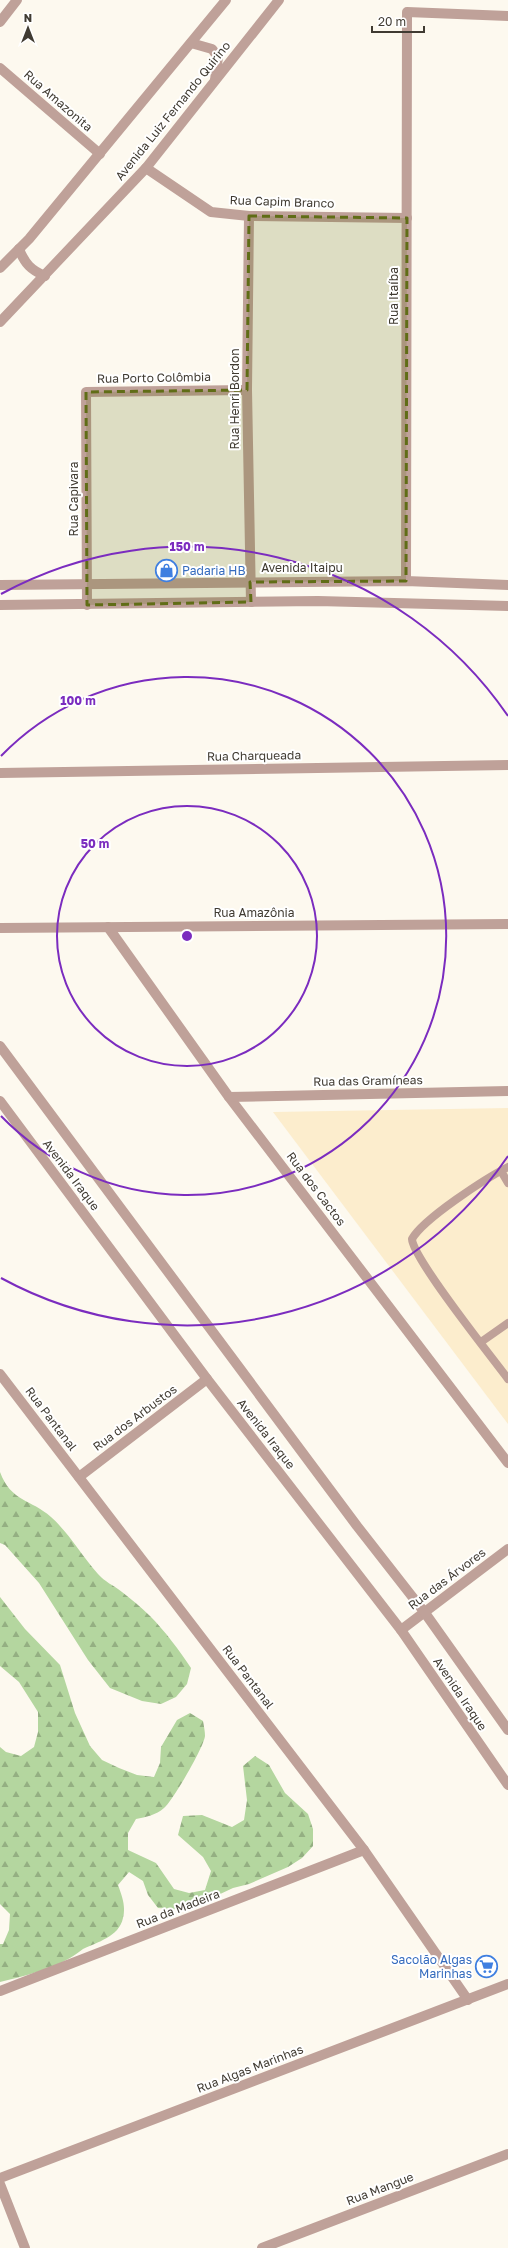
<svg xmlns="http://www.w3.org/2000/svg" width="508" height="2248" font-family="'Golos Text',sans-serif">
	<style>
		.built { fill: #fcedcd }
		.forest { fill: url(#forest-firs) }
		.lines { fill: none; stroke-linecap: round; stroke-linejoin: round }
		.service { stroke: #bfa199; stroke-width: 8 }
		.minor { stroke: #bfa199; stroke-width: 10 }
		.tertiary { stroke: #bfa199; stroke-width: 10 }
		.marked { fill: #606d16; fill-opacity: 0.2; stroke: #606d16; stroke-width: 3; stroke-dasharray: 8 5; stroke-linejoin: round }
		.ring { fill: none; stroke: #7b2cbf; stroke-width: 2 }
		.labels { text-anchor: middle; stroke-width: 4; stroke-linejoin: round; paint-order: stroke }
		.street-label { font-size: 12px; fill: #403b32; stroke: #fff }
		.shop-label { font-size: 12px; fill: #366cbe; stroke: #fff; text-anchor: start }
		.centre { fill: #7b2cbf; stroke: #fff; stroke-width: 2 }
		.ring-label { font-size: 12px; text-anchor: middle; font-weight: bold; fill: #7b2cbf; stroke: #fff; stroke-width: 4; stroke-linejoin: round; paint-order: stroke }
	</style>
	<defs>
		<pattern id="forest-firs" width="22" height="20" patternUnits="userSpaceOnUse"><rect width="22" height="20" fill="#b4d69f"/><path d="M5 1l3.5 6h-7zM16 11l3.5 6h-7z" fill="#94af82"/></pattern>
	</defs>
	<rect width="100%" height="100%" fill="#fdf9ef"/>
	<polygon class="built" points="508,1108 508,1424 273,1112"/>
	<g class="forest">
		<path d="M 0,1472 C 11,1502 31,1499 51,1517 C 69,1533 82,1556 98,1574 C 105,1582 113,1585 122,1592 C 131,1599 141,1607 150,1616 C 164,1630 180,1651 191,1668 L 187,1684 L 176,1697 L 161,1704 L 142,1701 L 110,1688 L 88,1660 L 39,1583 L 5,1545 L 0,1543 Z"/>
		<path d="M 0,1597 L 25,1629 L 60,1665 L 75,1713 L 90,1746 L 102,1760 L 119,1768 L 137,1775 L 154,1777 L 160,1763 L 161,1747 L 177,1720 L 190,1713 L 203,1721 C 204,1726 205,1732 205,1736 C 204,1747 172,1802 164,1808 C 156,1815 146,1817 136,1819 L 128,1833 L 128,1850 L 156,1863 L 174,1889 L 189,1893 L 205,1890 L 211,1871 L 203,1857 L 178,1835 L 183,1816 L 202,1815 L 232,1827 L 244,1820 L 247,1800 L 243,1766 L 255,1756 L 269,1765 L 285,1793 L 308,1814 L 313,1829 L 313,1846 L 302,1858 L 288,1867 L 249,1884 L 233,1888 L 186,1910 L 158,1908 L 148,1895 L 143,1881 L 129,1872 L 118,1885 C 122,1896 126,1906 123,1918 C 119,1937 97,1942 83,1949 C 79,1952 75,1955 70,1958 C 49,1970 24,1976 0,1982 L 0,1944 L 3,1944 L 9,1930 L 10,1914 L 0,1904 L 0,1747 L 6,1752 L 21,1756 L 34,1747 L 38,1732 L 38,1712 L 19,1682 L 0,1666 Z"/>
	</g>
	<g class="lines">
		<g class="service">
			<path d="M 508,1167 C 486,1178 423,1219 412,1239 C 413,1259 491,1356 508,1379"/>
			<polyline points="501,1171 508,1183"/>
			<polyline points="481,1342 508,1323"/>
		</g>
		<g class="minor">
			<polyline points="0,22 17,0"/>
			<polyline points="0,68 100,154"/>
			<polyline points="146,168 211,212 249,216 407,218"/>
			<polyline points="249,216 247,390 251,602"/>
			<polyline points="406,581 407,12 508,16"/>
			<polyline points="87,605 86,392 247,390"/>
			<polyline points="0,773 508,765"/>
			<polyline points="108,927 229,1097 508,1463"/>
			<polyline points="0,928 508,924"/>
			<polyline points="229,1097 508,1091"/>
			<polyline points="0,1374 364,1850 468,2000"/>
			<polyline points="79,1477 207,1379"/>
			<polyline points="401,1630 508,1549"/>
			<polyline points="0,1991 364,1850"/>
			<polyline points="0,2178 508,1984"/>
			<polyline points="0,2184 25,2248"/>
			<polyline points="262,2248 508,2154"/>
		</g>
		<g class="tertiary">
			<polyline points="191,43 212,49 218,57 215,80"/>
			<path d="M 19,249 C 25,264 31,270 45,276"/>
			<polyline points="0,268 29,239 226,0"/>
			<polyline points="0,322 146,168 279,0"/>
			<polyline points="0,585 406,581 508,585"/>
			<polyline points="0,605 318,601 508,606"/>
			<polyline points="0,1046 357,1526 425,1613 508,1730"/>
			<polyline points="0,1101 207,1379 401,1630 508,1785"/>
		</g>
	</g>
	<path class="marked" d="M 249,216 L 407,218 L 406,581 L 250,582 L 251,602 L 87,605 L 86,392 L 247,390 Z"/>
	<g class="ring">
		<circle cx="187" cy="936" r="130"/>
		<path d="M1 756A259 259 0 1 1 1 1116"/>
		<path d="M508 1156A389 389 0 0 1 1 1278M1 594A389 389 0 0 1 508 716"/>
	</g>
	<defs>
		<symbol id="shop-ring" viewBox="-11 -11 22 22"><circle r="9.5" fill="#fff" stroke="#3f7fe0" stroke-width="1.5"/><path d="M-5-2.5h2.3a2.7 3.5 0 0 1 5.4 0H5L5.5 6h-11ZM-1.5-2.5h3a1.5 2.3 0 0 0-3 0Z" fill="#3f7fe0"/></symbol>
		<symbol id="supermarket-ring" viewBox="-11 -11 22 22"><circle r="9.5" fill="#fff" stroke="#3f7fe0" stroke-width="1.5"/><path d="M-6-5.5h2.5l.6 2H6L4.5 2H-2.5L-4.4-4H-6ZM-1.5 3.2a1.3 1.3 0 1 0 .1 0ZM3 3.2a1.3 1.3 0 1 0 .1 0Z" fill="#3f7fe0"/></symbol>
	</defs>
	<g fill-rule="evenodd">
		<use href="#shop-ring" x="154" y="558" width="25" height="25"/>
		<use href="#supermarket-ring" x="474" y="1954" width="25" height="25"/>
	</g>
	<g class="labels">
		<g class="street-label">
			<text transform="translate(58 101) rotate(41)" y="4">Rua Amazonita</text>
			<text transform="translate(173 111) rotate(-51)" y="4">Avenida Luiz Fernando Quirino</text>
			<text transform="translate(282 202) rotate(2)" y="4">Rua Capim Branco</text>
			<text transform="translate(394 296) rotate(-90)" y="4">Rua Itaíba</text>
			<text transform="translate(154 378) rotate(-1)" y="4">Rua Porto Colômbia</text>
			<text transform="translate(235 399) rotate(-90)" y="4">Rua Henri Bordon</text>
			<text transform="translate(74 499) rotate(-90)" y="4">Rua Capivara</text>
			<text x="302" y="572">Avenida Itaipu</text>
			<text transform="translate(254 756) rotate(-1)" y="4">Rua Charqueada</text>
			<text x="254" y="917">Rua Amazônia</text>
			<text transform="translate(368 1081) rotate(-1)" y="4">Rua das Gramíneas</text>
			<text transform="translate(71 1175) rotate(53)" y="4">Avenida Iraque</text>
			<text transform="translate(316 1189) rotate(53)" y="4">Rua dos Cactos</text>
			<text transform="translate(135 1418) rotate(-37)" y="4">Rua dos Arbustos</text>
			<text transform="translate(51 1419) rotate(53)" y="4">Rua Pantanal</text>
			<text transform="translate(266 1434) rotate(52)" y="4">Avenida Iraque</text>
			<text transform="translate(447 1579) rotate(-37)" y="4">Rua das Árvores</text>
			<text transform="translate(248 1677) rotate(53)" y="4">Rua Pantanal</text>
			<text transform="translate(460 1694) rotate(56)" y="4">Avenida Iraque</text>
			<text transform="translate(178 1909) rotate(-21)" y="4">Rua da Madeira</text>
			<text transform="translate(250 2069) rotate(-21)" y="4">Rua Algas Marinhas</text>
			<text transform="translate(380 2189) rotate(-21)" y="4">Rua Mangue</text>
		</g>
		<g class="shop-label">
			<text x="182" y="575">Padaria HB</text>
			<text x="472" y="1964" text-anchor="end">Sacolão Algas<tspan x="472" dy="14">Marinhas</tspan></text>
		</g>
	</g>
	<circle cx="187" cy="936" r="6" class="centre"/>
	<g class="ring-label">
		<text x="187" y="551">150 m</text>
		<text x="78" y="705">100 m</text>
		<text x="95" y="848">50 m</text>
	</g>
	<g transform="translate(28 28)" stroke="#ffffff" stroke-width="3" paint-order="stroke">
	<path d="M0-3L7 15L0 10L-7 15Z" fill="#403b32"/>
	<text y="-6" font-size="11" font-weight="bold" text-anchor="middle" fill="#403b32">N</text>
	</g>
	<path d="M372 26v6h52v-6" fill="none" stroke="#403b32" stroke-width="2"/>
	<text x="378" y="26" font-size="12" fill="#403b32" stroke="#ffffff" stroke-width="3" paint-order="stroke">20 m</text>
</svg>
